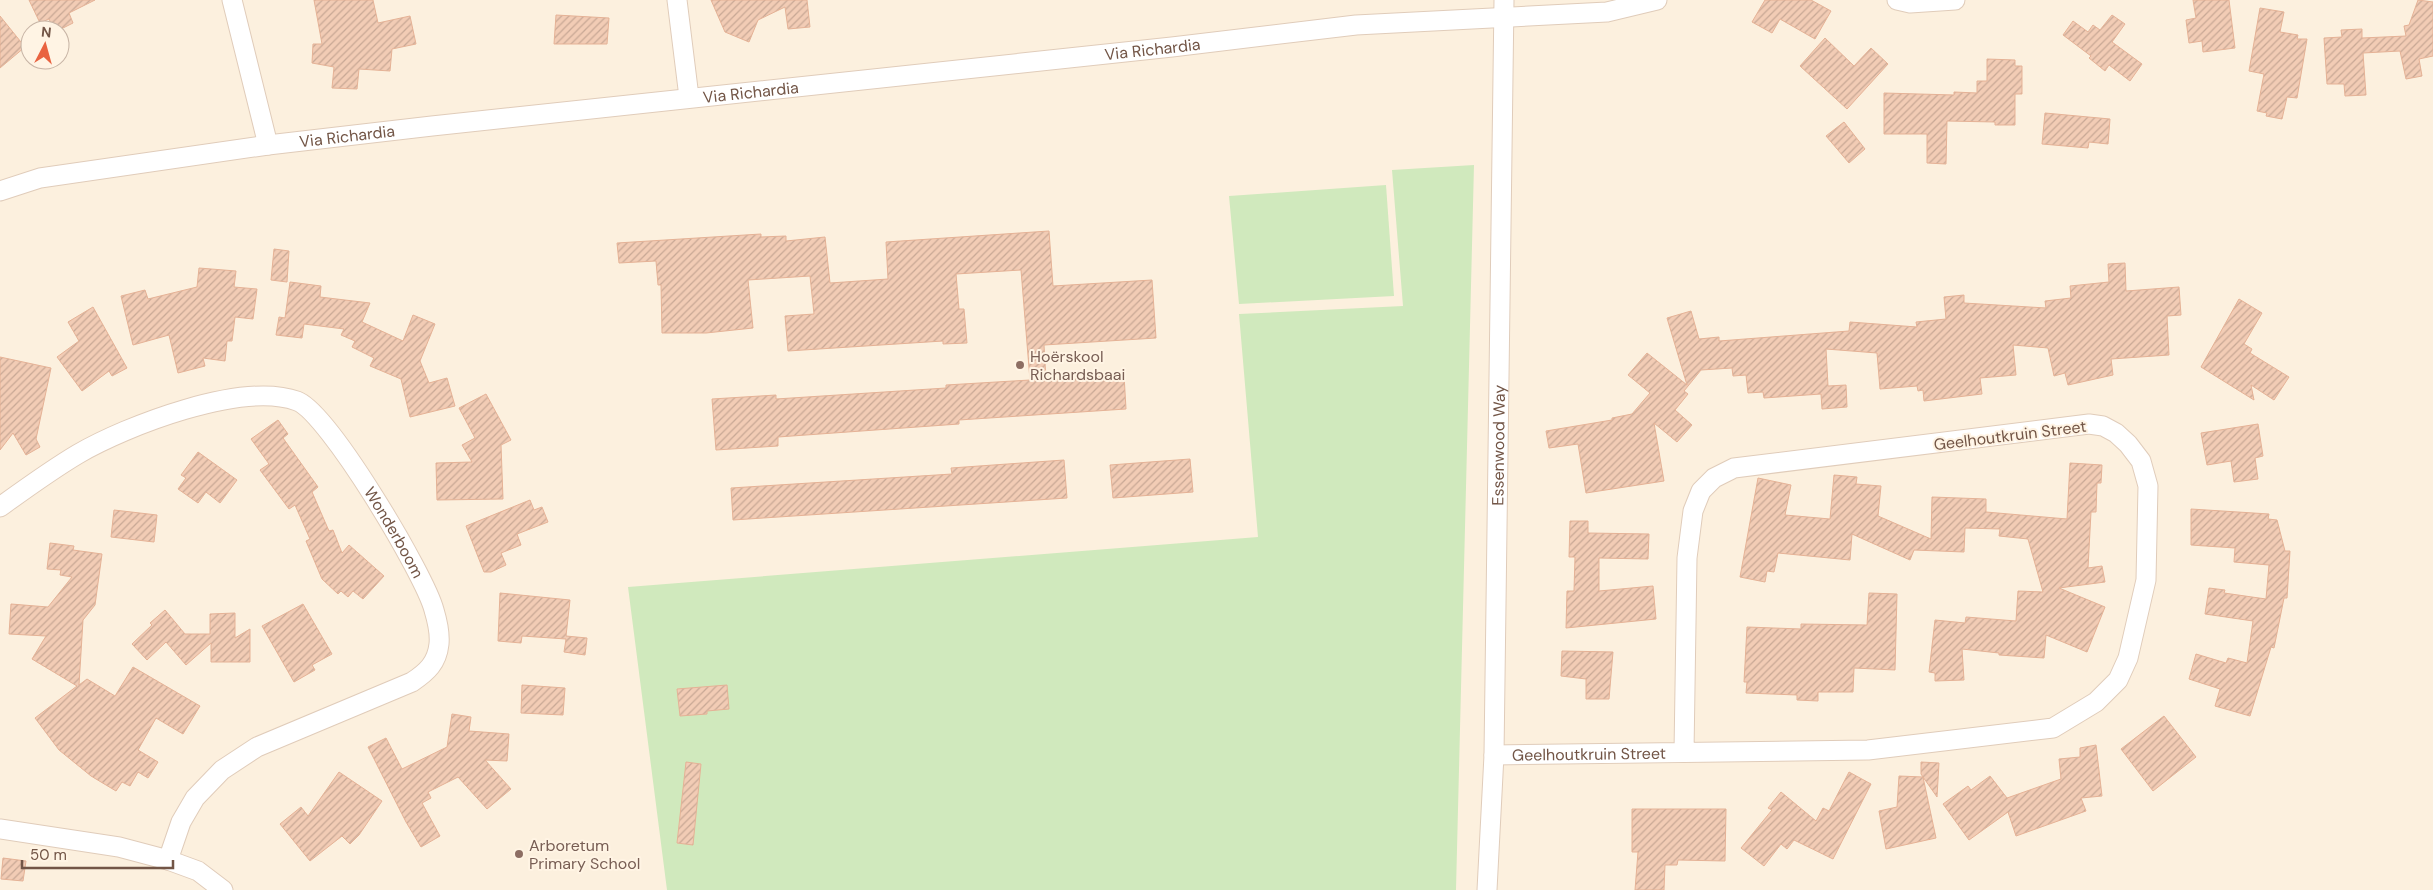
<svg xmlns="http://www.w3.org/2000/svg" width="2433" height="890" font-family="'DM Sans',sans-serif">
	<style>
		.pitch { fill: #d0e9bd }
		.building { fill: url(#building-hatch); stroke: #e5b296 }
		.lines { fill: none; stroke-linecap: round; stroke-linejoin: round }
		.minor-casing { stroke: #e0ccba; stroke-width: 21 }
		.minor { stroke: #fff; stroke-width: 19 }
		.education-dot { fill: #8d6e63; stroke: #fff4e4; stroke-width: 2 }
		.labels { text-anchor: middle; stroke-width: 4; stroke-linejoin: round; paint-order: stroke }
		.street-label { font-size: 16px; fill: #725546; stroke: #fff4e4 }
		.education-label { font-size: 16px; fill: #785e54; stroke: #fff4e4; text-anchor: start }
	</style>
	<defs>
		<pattern id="building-hatch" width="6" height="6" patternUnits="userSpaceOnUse" patternTransform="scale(1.25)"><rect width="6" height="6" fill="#f2ccb5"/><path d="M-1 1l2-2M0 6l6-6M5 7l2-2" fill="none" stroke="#c8a895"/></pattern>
	</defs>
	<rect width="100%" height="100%" fill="#fcf0de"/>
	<g class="pitch">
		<polygon points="1474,165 1456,890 667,890 628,587 1258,537 1239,314 1403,306 1392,170"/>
		<polygon points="1386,185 1394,296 1239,304 1229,196"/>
	</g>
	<g class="building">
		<polygon points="29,0 95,0 69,13 73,23 59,30 54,30 49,19 40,23"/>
		<polygon points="314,0 373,0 378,23 410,16 416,44 392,49 390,71 359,69 357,89 332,88 334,67 312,63 313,44 322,44"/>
		<polygon points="711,0 807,0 810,27 788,29 785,7 758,20 749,42 725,32"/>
		<polygon points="1765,0 1811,0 1831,11 1815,39 1780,19 1772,33 1752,22"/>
		<polygon points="2193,0 2229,0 2235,48 2203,52 2202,41 2189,43 2186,20 2196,18"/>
		<polygon points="2418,0 2433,2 2433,56 2419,59 2422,76 2406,79 2400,51 2363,53 2366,95 2345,96 2344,84 2327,84 2324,38 2342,37 2341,30 2362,29 2362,38 2406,36 2404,26 2409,25"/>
		<polygon points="2260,8 2284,12 2280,32 2298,35 2297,39 2307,39 2297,98 2287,97 2282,119 2266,116 2267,113 2257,111 2264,74 2249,71"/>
		<polygon points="556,15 609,18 607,44 554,44"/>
		<polygon points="2112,15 2125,24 2112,42 2142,64 2130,81 2109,65 2105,71 2089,58 2091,56 2063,35 2073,21 2088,32 2093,25 2100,30"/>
		<polygon points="0,16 25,47 0,68"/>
		<polygon points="1825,38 1854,66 1871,48 1888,64 1847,109 1800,66"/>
		<polygon points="1987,59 2015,60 2015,66 2022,66 2022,94 2015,94 2015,125 1995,125 1995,122 1947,121 1946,164 1927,163 1927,134 1884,134 1884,93 1954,95 1954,92 1977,93 1977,81 1987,81"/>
		<polygon points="2045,113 2110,119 2108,144 2089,142 2088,148 2042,144"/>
		<polygon points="1844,122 1865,149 1849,163 1826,136"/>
		<polygon points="1049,231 1053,286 1152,280 1156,338 1044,345 1046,380 1124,375 1126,409 959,420 959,424 778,437 778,446 716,450 712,399 776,395 776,399 946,388 946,385 1030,380 1021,270 956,274 959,309 964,309 967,343 943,344 943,341 788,351 785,316 814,314 810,276 748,280 753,328 706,333 662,333 661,285 658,285 656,261 619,263 617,243 761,234 761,237 786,236 786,241 825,237 830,283 888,279 886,242"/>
		<polygon points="274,249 289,251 287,282 271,280"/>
		<polygon points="2125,263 2126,291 2179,287 2181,315 2167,316 2169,355 2111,359 2113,375 2068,385 2065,373 2054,376 2048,348 2013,345 2016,375 1980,378 1982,394 1924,401 1923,390 1918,391 1917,386 1880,389 1877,353 1826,349 1828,386 1846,385 1847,407 1822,409 1821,394 1764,398 1763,392 1748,393 1746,375 1733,376 1732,368 1701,370 1684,391 1688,394 1675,410 1692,425 1677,442 1654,423 1664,481 1586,493 1578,444 1549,448 1546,431 1612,420 1612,418 1632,414 1650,393 1628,375 1647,353 1687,385 1667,318 1691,311 1699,339 1719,337 1719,341 1849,331 1850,322 1917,327 1916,322 1946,319 1944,297 1964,295 1964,303 2046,308 2045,301 2071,298 2070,286 2109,282 2108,264"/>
		<polygon points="199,268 236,271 234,287 257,289 253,319 235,317 232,341 227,341 225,361 203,358 205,366 178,373 169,335 133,345 121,296 145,290 148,299 197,287"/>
		<polygon points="290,282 321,286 320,297 370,303 362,322 403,341 413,315 435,324 420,361 429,383 447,378 455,406 410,417 401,379 370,366 374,358 352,347 355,341 341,335 344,329 304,324 302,338 276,335 279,317 285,318"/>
		<polygon points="2239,299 2262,313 2244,344 2252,349 2250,353 2289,377 2274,400 2251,385 2254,400 2201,367"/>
		<polygon points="93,307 127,368 112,376 109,371 82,391 57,357 79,341 68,322"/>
		<polygon points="0,357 51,368 36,439 40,447 26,455 13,433 0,450"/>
		<polygon points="486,394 511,440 501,445 503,499 437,500 436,463 472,462 462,445 475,438 459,408"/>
		<polygon points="278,420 288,434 283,438 318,487 312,492 329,531 333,530 342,553 349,545 384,576 363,599 353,591 348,597 341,591 338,594 322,579 306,541 310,539 295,505 289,509 260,470 269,464 251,439"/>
		<polygon points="2258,424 2263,456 2255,458 2258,479 2234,482 2231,461 2207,465 2201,433"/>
		<polygon points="198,452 237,480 220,503 206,492 198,503 178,489 186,478 181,475"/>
		<polygon points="1190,459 1193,492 1113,498 1110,465"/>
		<polygon points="1064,460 1067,498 733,520 731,488 952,474 951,468"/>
		<polygon points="2070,463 2102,465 2101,483 2097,483 2096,512 2091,512 2088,568 2102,566 2105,582 2059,588 2105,607 2087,652 2046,635 2044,658 1999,655 1999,653 1962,649 1964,680 1935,681 1935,673 1929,672 1935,620 1965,623 1966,617 2016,621 2018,591 2043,592 2028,539 1999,536 2000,529 1965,528 1964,552 1914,550 1910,560 1852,534 1850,560 1778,553 1774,572 1767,571 1765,582 1740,577 1758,478 1791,485 1785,515 1830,519 1834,475 1857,477 1856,484 1881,486 1878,516 1931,539 1932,497 1986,499 1986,512 2067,519"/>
		<polygon points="530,500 534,510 542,507 548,522 517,534 521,545 501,553 506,565 491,572 484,572 466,526"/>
		<polygon points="2191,509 2269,514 2268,519 2277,520 2285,551 2290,551 2287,598 2284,598 2274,648 2271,647 2250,716 2215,706 2220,689 2189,679 2196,654 2226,663 2228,658 2247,663 2253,621 2205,614 2209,588 2225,590 2224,593 2266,599 2269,565 2234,562 2235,548 2191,545"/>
		<polygon points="114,510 157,515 154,542 111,537"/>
		<polygon points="1570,521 1588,521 1588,533 1649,534 1648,559 1599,558 1599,591 1653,586 1656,619 1566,628 1567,591 1574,591 1575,557 1569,557"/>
		<polygon points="50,543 74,546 73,550 102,554 95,605 83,620 79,685 87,679 115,696 133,667 200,706 183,734 156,718 138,750 158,762 148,778 138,772 130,786 122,782 116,791 91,776 59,750 35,718 77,686 32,659 46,636 9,634 11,604 48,607 72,577 60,575 61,570 47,569"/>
		<polygon points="500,593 570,600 566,636 587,638 585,655 564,652 566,639 522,636 521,643 498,641"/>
		<polygon points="1869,593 1897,594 1895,670 1854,668 1853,692 1818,692 1818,701 1797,700 1797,695 1746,693 1747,682 1744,682 1747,627 1801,629 1801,624 1867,625"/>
		<polygon points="303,604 332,654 312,665 315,670 294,682 262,626"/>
		<polygon points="165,610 185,634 210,634 210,614 235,613 235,638 250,629 250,662 211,662 211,643 186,665 166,642 147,660 132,644 152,625 150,623"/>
		<polygon points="1562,651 1613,652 1609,699 1586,699 1586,679 1561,676"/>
		<polygon points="522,685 565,688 563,715 521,713"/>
		<polygon points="727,685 729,709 707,711 707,714 680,716 677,689"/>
		<polygon points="452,714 471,717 469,731 509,734 507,761 485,760 511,789 487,809 458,777 428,792 431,798 422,803 440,836 421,847 406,822 368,747 386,738 402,769 447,747"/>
		<polygon points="2164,716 2196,757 2153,791 2121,749"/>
		<polygon points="2096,745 2102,796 2081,798 2086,811 2016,836 2008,812 1969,840 1943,804 1968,786 1971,790 1990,776 2007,798 2061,779 2059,759 2080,757 2080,748"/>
		<polygon points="686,762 701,764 693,845 677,843"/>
		<polygon points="1921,762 1939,763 1937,797 1923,777 1936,838 1886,849 1879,811 1897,807 1899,776 1923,777 1921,774"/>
		<polygon points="339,772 382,801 359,835 350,844 342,836 310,861 280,824 301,807 308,816"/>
		<polygon points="1849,772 1871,784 1833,859 1794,840 1787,849 1781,844 1764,866 1741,848 1772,810 1768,808 1781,792 1816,821 1823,808 1829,811"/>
		<polygon points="1632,809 1726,809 1725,861 1678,860 1677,865 1665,865 1664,890 1635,890 1638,852 1632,852"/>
		<polygon points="3,858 26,861 23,881 1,879"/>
	</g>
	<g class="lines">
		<defs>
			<g id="minor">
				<polyline points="232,0 268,145"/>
				<polyline points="677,0 689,97"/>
				<polyline points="1897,0 1910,3 1955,0"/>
				<path id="s1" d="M 0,191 L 40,178 L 268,145 L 432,126 L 1172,47 L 1356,25 L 1607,12 L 1657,0"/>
				<path id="s2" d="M 0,507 C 25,489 51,470 78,454 C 126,426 242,381 297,401 C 328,412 425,575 434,610 C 437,620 440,634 439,644 C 437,663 427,672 412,682 L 257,747 L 222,770 L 195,798 L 181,822 L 168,860"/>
				<path id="s3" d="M 1494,755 L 1868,750 L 2053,728 L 2096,702 L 2118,680 L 2128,658 L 2146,580 L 2148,486 L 2141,461 L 2128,444 L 2116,433 L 2103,426 L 2089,424 L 1734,468 L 1714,478 L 1701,491 L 1693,511 L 1687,558 L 1684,752"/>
				<polyline points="0,829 119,847 168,860 198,871 223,890"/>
				<path id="s4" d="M 1487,890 L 1494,755 L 1504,0"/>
			</g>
		</defs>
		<use href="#minor" class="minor-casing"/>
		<use href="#minor" class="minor"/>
	</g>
	<g class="education-dot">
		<circle cx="1020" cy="365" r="5"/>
		<circle cx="519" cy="854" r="5"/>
	</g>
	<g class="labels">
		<g class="street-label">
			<text dy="6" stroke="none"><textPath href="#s1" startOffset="1162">Via Richardia</textPath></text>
			<text dy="6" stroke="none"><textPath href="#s1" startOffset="758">Via Richardia</textPath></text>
			<text dy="6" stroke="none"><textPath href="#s1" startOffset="352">Via Richardia</textPath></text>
			<text transform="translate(2010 435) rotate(-7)" y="6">Geelhoutkruin Street</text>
			<text dy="6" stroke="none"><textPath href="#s4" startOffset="445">Essenwood Way</textPath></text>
			<text dy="6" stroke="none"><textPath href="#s2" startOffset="489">Wonderboom</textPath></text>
			<text dy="6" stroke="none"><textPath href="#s3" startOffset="95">Geelhoutkruin Street</textPath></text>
		</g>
		<g class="education-label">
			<text x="1030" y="362">Hoërskool<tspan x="1030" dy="18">Richardsbaai</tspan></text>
			<text x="529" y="851">Arboretum<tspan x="529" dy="18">Primary School</tspan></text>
		</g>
	</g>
	<g transform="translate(45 45) rotate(6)"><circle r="24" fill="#fff4e4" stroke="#c7b4a5"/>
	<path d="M0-4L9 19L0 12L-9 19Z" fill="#e96340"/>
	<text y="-8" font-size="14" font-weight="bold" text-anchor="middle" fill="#725546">N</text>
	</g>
	<path d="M22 860v8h151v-8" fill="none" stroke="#725546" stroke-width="2.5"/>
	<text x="30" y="860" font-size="15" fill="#725546" stroke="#fff4e4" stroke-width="4" paint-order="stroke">50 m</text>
</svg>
